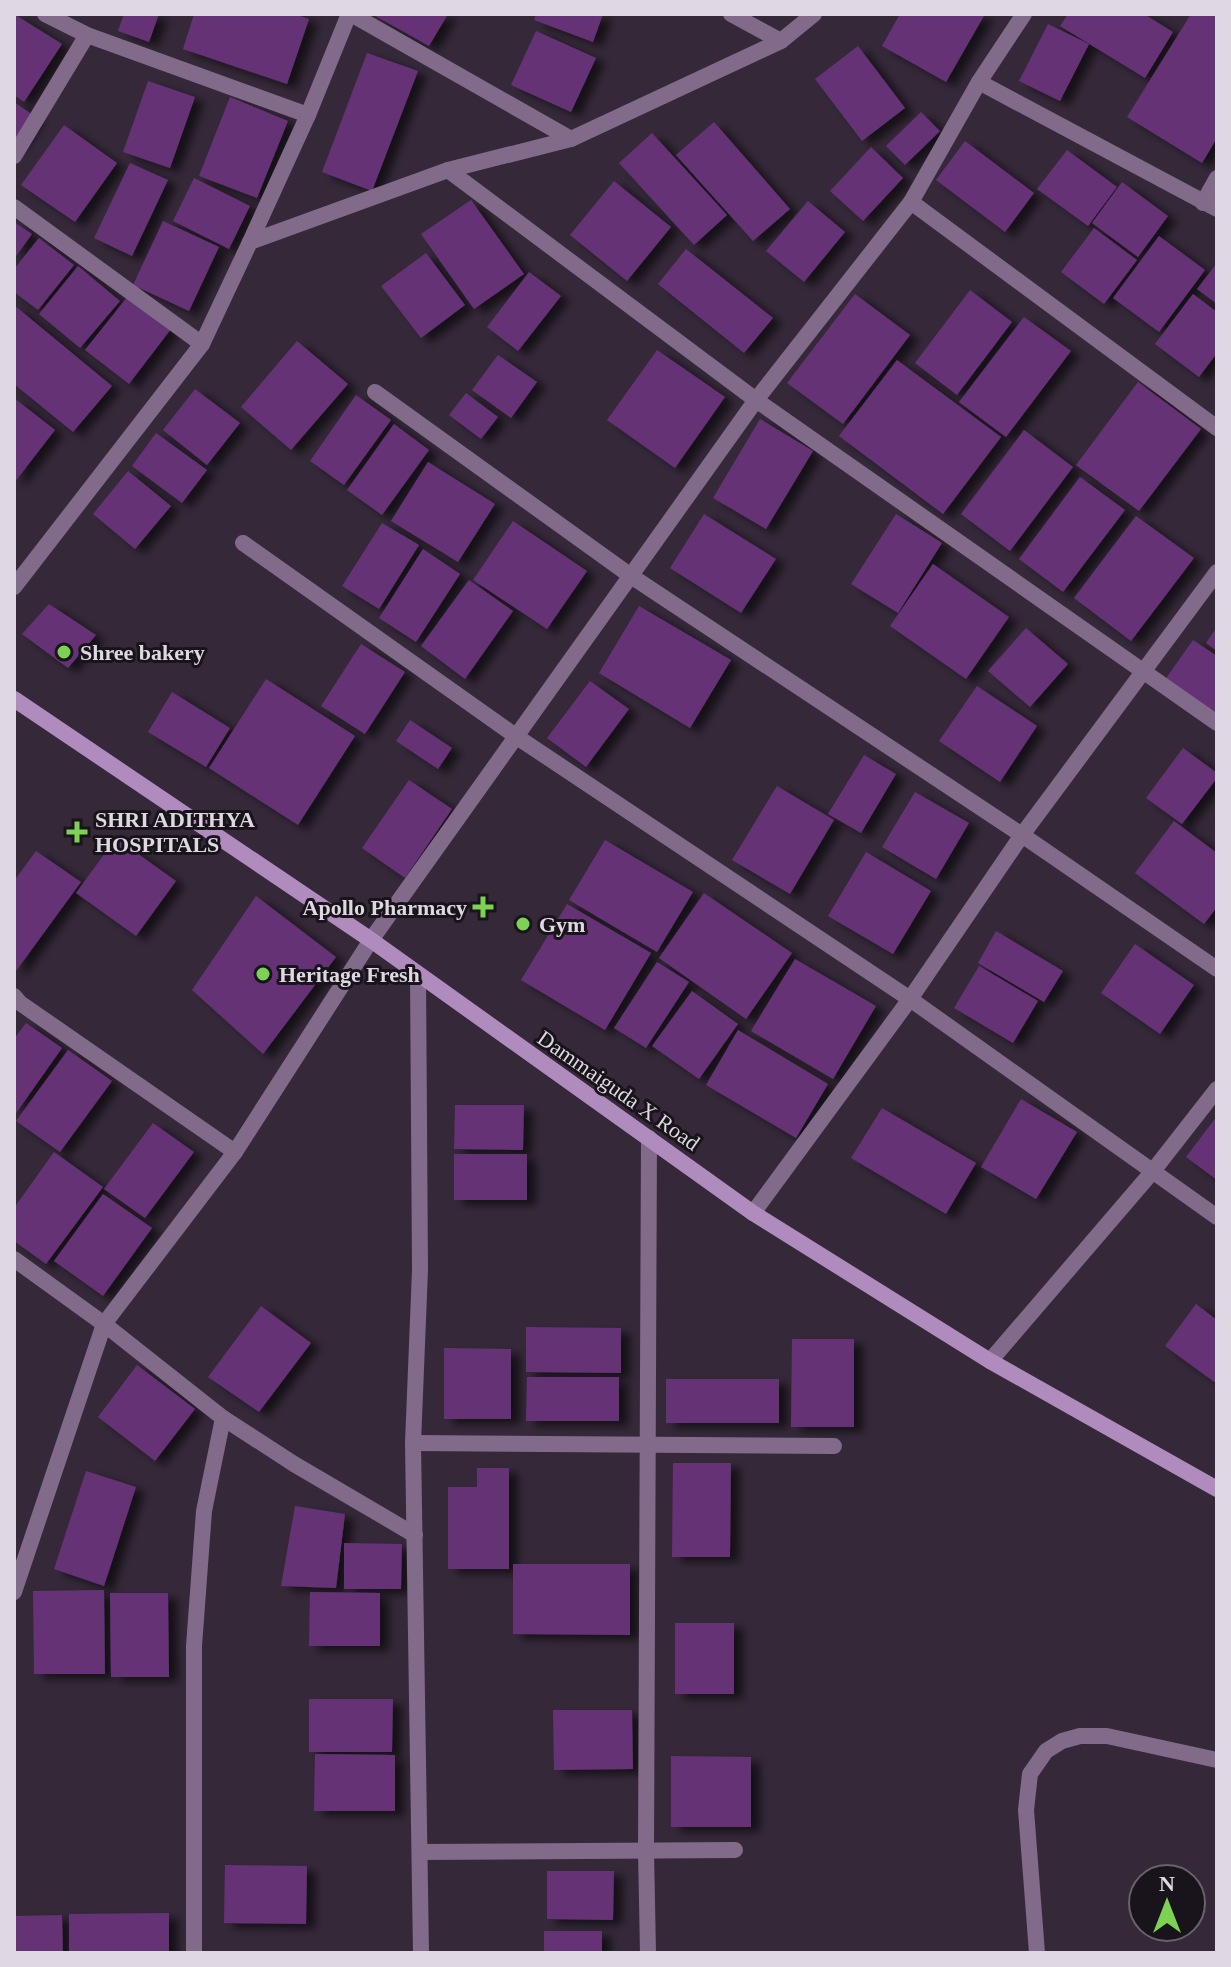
<svg xmlns="http://www.w3.org/2000/svg" width="1231" height="1967" font-family="'Times New Roman',serif">
	<style>
		.building { fill: #653276; filter: url(#shadow) }
		.lines { fill: none; stroke-linecap: round; stroke-linejoin: round }
		.lane { stroke: #816a8a; stroke-width: 16 }
		.street { stroke: #816a8a; stroke-width: 16 }
		.secondary { stroke: #b08cbe; stroke-width: 16 }
		.poi-dot { fill: #7dd154; stroke: #19141b; stroke-width: 3 }
		.labels { text-anchor: middle; stroke-width: 6; stroke-linejoin: round; paint-order: stroke }
		.poi-label { font-size: 22px; font-weight: bold; fill: #dfd7e2; stroke: #19141b; text-anchor: start }
		.street-label { font-size: 22px; fill: #dfd7e2; stroke: #19141b }
	</style>
	<defs>
		<filter id="shadow"><feDropShadow dx="9" dy="5" stdDeviation="4" flood-color="#0009"/></filter>
	</defs>
	<rect width="100%" height="100%" fill="#352939"/>
	<g class="building">
		<polygon points="14,14 62,44 24,102 14,95"/>
		<polygon points="124,14 159,14 149,42 118,31"/>
		<polygon points="194,14 294,14 309,19 287,84 183,49"/>
		<polygon points="372,14 448,14 429,46"/>
		<polygon points="536,14 603,14 593,42 534,20"/>
		<polygon points="900,14 985,14 946,82 882,46"/>
		<polygon points="1068,14 1144,14 1173,32 1145,78 1060,26"/>
		<polygon points="1191,14 1217,14 1217,138 1202,163 1127,117"/>
		<polygon points="1048,24 1089,44 1060,101 1019,81"/>
		<polygon points="536,31 596,58 571,112 511,85"/>
		<polygon points="858,46 905,108 862,141 815,79"/>
		<polygon points="367,53 418,71 372,191 322,172"/>
		<polygon points="148,81 195,97 170,168 123,152"/>
		<polygon points="230,97 288,121 257,198 199,176"/>
		<polygon points="14,102 36,117 14,149"/>
		<polygon points="921,112 940,131 905,165 886,146"/>
		<polygon points="714,122 790,209 753,241 676,155"/>
		<polygon points="64,125 117,163 75,222 21,185"/>
		<polygon points="652,133 727,215 694,245 619,163"/>
		<polygon points="965,141 1034,193 1005,232 936,180"/>
		<polygon points="871,147 903,178 863,221 830,191"/>
		<polygon points="1067,150 1117,187 1088,226 1037,189"/>
		<polygon points="130,163 168,180 132,256 94,238"/>
		<polygon points="194,178 250,206 229,249 173,221"/>
		<polygon points="614,181 671,227 627,281 570,235"/>
		<polygon points="1122,182 1168,216 1138,257 1092,223"/>
		<polygon points="471,200 524,274 474,309 421,234"/>
		<polygon points="808,201 845,232 804,282 766,251"/>
		<polygon points="163,221 219,247 189,311 133,285"/>
		<polygon points="14,222 32,234 14,259"/>
		<polygon points="1094,228 1137,260 1104,304 1061,272"/>
		<polygon points="1159,236 1205,270 1159,332 1113,298"/>
		<polygon points="39,238 74,265 38,310 14,292 14,269"/>
		<polygon points="686,249 773,318 744,353 658,284"/>
		<polygon points="426,253 465,305 421,338 381,286"/>
		<polygon points="1217,263 1217,304 1197,289"/>
		<polygon points="78,266 120,301 80,348 39,314"/>
		<polygon points="529,272 561,296 518,351 487,327"/>
		<polygon points="970,290 1012,322 957,395 915,363"/>
		<polygon points="855,294 910,335 843,424 787,383"/>
		<polygon points="1193,294 1217,312 1217,353 1199,377 1155,344"/>
		<polygon points="128,296 171,329 129,384 85,350"/>
		<polygon points="14,305 112,386 73,432 14,384"/>
		<polygon points="1024,317 1071,351 1006,437 959,402"/>
		<polygon points="297,341 348,384 291,450 241,407"/>
		<polygon points="657,350 725,397 675,468 607,420"/>
		<polygon points="498,355 537,382 511,418 472,390"/>
		<polygon points="897,360 1001,437 943,514 839,436"/>
		<polygon points="1138,382 1201,429 1139,511 1076,465"/>
		<polygon points="195,389 240,423 207,465 163,430"/>
		<polygon points="466,393 498,417 481,439 449,415"/>
		<polygon points="356,395 391,420 344,485 310,461"/>
		<polygon points="14,398 55,430 14,483"/>
		<polygon points="760,419 813,451 766,529 713,498"/>
		<polygon points="394,424 429,450 382,515 347,490"/>
		<polygon points="1024,430 1073,467 1010,551 961,514"/>
		<polygon points="156,433 207,470 182,503 132,466"/>
		<polygon points="428,462 495,504 458,562 391,521"/>
		<polygon points="128,471 171,506 135,549 93,514"/>
		<polygon points="1080,477 1125,510 1063,592 1019,559"/>
		<polygon points="704,514 776,559 741,613 670,568"/>
		<polygon points="896,514 942,543 898,613 851,584"/>
		<polygon points="1136,516 1194,558 1131,641 1074,598"/>
		<polygon points="513,521 587,571 547,629 473,580"/>
		<polygon points="382,523 419,545 379,609 342,586"/>
		<polygon points="423,549 460,574 416,642 379,618"/>
		<polygon points="933,564 1009,617 966,679 890,626"/>
		<polygon points="469,580 513,611 465,679 421,646"/>
		<polygon points="49,604 96,635 68,668 22,634"/>
		<polygon points="639,606 731,660 690,728 599,673"/>
		<polygon points="1217,627 1217,651 1206,643"/>
		<polygon points="1026,628 1068,664 1030,707 988,671"/>
		<polygon points="1193,640 1217,656 1217,717 1164,681"/>
		<polygon points="361,644 405,672 365,734 321,706"/>
		<polygon points="266,679 355,736 298,825 209,768"/>
		<polygon points="590,681 629,709 586,767 547,738"/>
		<polygon points="977,686 1037,726 1000,782 939,741"/>
		<polygon points="172,692 230,728 206,767 148,732"/>
		<polygon points="410,720 452,748 438,769 396,741"/>
		<polygon points="1183,748 1217,773 1217,778 1182,824 1146,798"/>
		<polygon points="864,755 896,774 861,833 828,814"/>
		<polygon points="409,780 452,809 405,878 362,848"/>
		<polygon points="777,786 834,820 790,894 732,860"/>
		<polygon points="915,792 969,823 936,879 882,847"/>
		<polygon points="1174,821 1217,853 1217,907 1204,924 1135,873"/>
		<polygon points="116,838 176,881 136,936 76,893"/>
		<polygon points="605,840 693,892 657,952 569,900"/>
		<polygon points="36,851 81,882 16,971 14,970 14,881"/>
		<polygon points="866,852 931,891 893,954 828,916"/>
		<polygon points="704,893 792,953 746,1019 659,958"/>
		<polygon points="256,896 336,957 263,1054 192,990"/>
		<polygon points="567,904 651,953 605,1030 521,980"/>
		<polygon points="996,931 1063,971 1044,1002 978,963"/>
		<polygon points="1135,944 1194,985 1160,1034 1101,993"/>
		<polygon points="795,959 876,1006 833,1079 751,1031"/>
		<polygon points="657,962 689,982 646,1048 614,1028"/>
		<polygon points="979,966 1038,1001 1013,1043 954,1008"/>
		<polygon points="692,991 738,1024 699,1079 652,1046"/>
		<polygon points="26,1023 62,1048 14,1116 14,1039"/>
		<polygon points="738,1030 828,1084 796,1138 706,1085"/>
		<polygon points="68,1050 112,1081 60,1152 16,1121"/>
		<polygon points="1021,1099 1077,1132 1036,1199 981,1167"/>
		<polygon points="455,1105 524,1105 523,1150 454,1149"/>
		<polygon points="882,1108 976,1163 946,1214 851,1158"/>
		<polygon points="1217,1116 1217,1180 1186,1157"/>
		<polygon points="153,1123 194,1152 145,1218 104,1189"/>
		<polygon points="54,1152 103,1187 46,1264 14,1241 14,1208"/>
		<rect x="454" y="1154" width="73" height="46"/>
		<polygon points="103,1194 152,1228 103,1296 54,1261"/>
		<polygon points="1196,1304 1217,1320 1217,1384 1165,1346"/>
		<polygon points="261,1306 311,1343 259,1412 208,1377"/>
		<polygon points="526,1327 621,1328 621,1373 526,1372"/>
		<polygon points="792,1339 854,1339 854,1427 791,1427"/>
		<polygon points="444,1348 511,1349 511,1419 444,1419"/>
		<polygon points="137,1365 195,1409 155,1461 98,1417"/>
		<polygon points="527,1377 619,1377 619,1421 526,1421"/>
		<rect x="666" y="1379" width="113" height="44"/>
		<polygon points="673,1463 731,1463 730,1557 672,1557"/>
		<polygon points="477,1468 509,1468 509,1569 448,1569 448,1487 477,1487"/>
		<polygon points="86,1471 136,1487 104,1586 54,1569"/>
		<polygon points="295,1506 345,1514 336,1588 281,1586"/>
		<polygon points="344,1543 402,1544 401,1589 344,1589"/>
		<polygon points="513,1564 630,1564 630,1635 513,1634"/>
		<polygon points="104,1590 105,1674 34,1674 33,1591"/>
		<polygon points="310,1592 380,1593 380,1646 309,1646"/>
		<polygon points="110,1593 168,1593 169,1677 111,1677"/>
		<rect x="675" y="1623" width="59" height="71"/>
		<polygon points="309,1699 393,1699 392,1752 309,1752"/>
		<polygon points="553,1710 632,1710 633,1769 554,1770"/>
		<polygon points="315,1754 395,1755 395,1811 314,1811"/>
		<polygon points="671,1756 751,1757 751,1827 671,1827"/>
		<polygon points="225,1865 307,1866 306,1924 224,1923"/>
		<polygon points="547,1871 614,1871 613,1920 547,1919"/>
		<polygon points="169,1913 169,1953 69,1953 69,1914"/>
		<polygon points="62,1915 63,1953 14,1953 14,1916"/>
		<rect x="544" y="1931" width="58" height="22"/>
	</g>
	<g class="lines">
		<polyline class="lane" points="1037,1953 1026,1810 1030,1774 1046,1751 1062,1741 1080,1736 1107,1736 1217,1760"/>
		<g class="street">
			<polyline points="45,14 87,35 308,115 250,242"/>
			<polyline points="351,14 571,139"/>
			<polyline points="731,14 781,41"/>
			<polyline points="979,82 1217,209"/>
			<polyline points="308,115 349,14"/>
			<polyline points="14,156 87,35"/>
			<polyline points="448,170 756,400 1217,723"/>
			<polyline points="911,202 1217,428"/>
			<polyline points="1203,203 1217,178"/>
			<polyline points="14,207 202,344"/>
			<polyline points="375,392 631,576 1022,835 1217,969"/>
			<polyline points="243,543 517,737 910,999 1217,1217"/>
			<polyline points="14,587 202,344 250,242 448,170 571,139 781,41 814,14"/>
			<polyline points="418,975 420,1270 413,1443 421,1953"/>
			<polyline points="14,996 20,1003 235,1152"/>
			<polyline points="753,1213 910,999 1022,835 1217,572"/>
			<polyline points="14,1259 104,1324 223,1418 204,1511 194,1646 194,1953"/>
			<polyline points="990,1361 1153,1171 1217,1089"/>
			<polyline points="223,1418 294,1464 415,1535"/>
			<polyline points="413,1443 834,1446"/>
			<polyline points="14,1592 104,1324 235,1152 371,940 756,400 911,202 979,82 1024,14"/>
			<polyline points="420,1852 735,1850"/>
			<polyline points="648,1953 646,1851 649,1138"/>
		</g>
		<polyline class="secondary" points="14,699 371,940 753,1213 990,1361 1217,1489"/>
	</g>
	<g class="poi-dot">
		<circle cx="64" cy="652" r="8"/>
		<path d="M73 820h8v8h8v8h-8v8h-8v-8h-8v-8h8z"/>
		<path d="M479 895h8v8h8v8h-8v8h-8v-8h-8v-8h8z"/>
		<circle cx="523" cy="924" r="8"/>
		<circle cx="263" cy="974" r="8"/>
	</g>
	<g class="labels">
		<g class="poi-label">
			<text x="80" y="660">Shree bakery</text>
			<text x="95" y="827">SHRI ADITHYA<tspan x="95" dy="25">HOSPITALS</tspan></text>
			<text x="467" y="915" text-anchor="end">Apollo Pharmacy</text>
			<text x="539" y="932">Gym</text>
			<text x="279" y="982">Heritage Fresh</text>
		</g>
		<g class="street-label">
			<text transform="translate(619 1090) rotate(35)" y="8">Dammaiguda X Road</text>
		</g>
	</g>
	<rect width="1231" height="1967" fill="none" stroke="#dfd7e2" stroke-width="32"/>
	<g transform="translate(1167 1903)"><circle r="38" fill="#19141b" stroke="#68626b" stroke-width="2"/>
	<path d="M0-6L14 30L0 20L-14 30Z" fill="#7dd154"/>
	<text y="-12" font-size="22" font-weight="bold" text-anchor="middle" fill="#dfd7e2">N</text>
	</g>
</svg>
